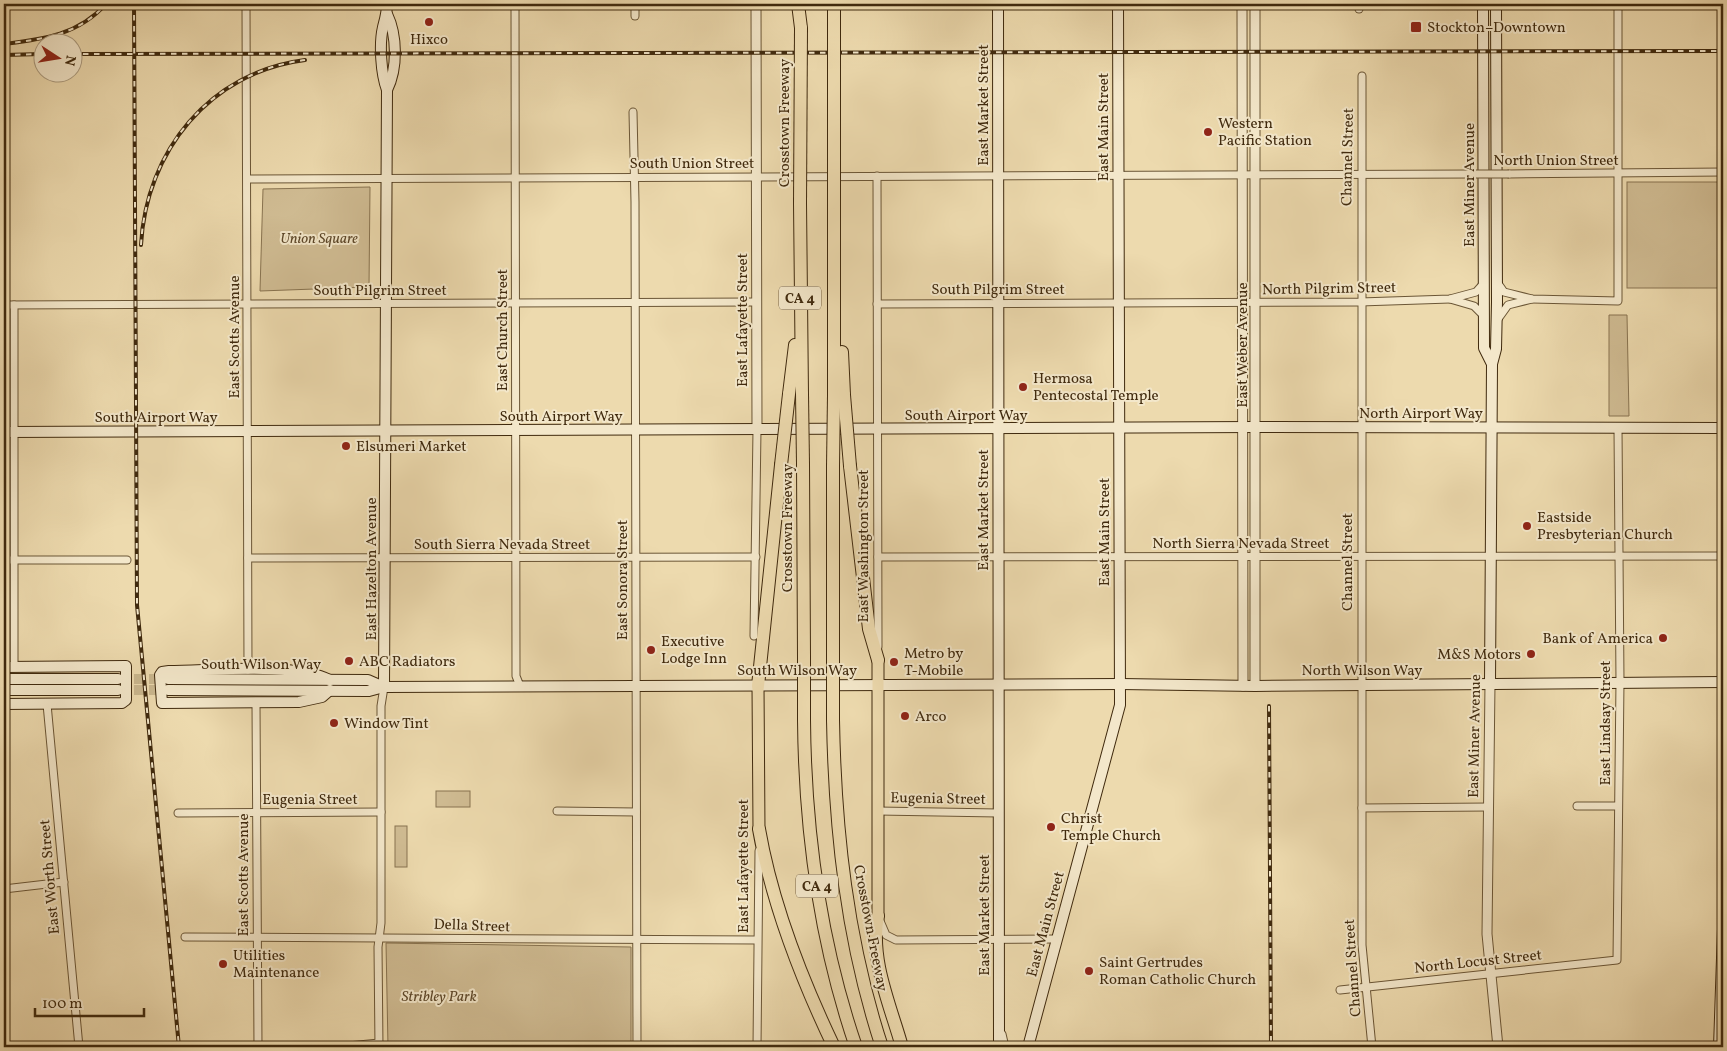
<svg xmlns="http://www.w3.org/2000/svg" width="1727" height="1051" font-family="Vollkorn,serif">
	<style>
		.green { fill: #d0bc93; stroke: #887350 }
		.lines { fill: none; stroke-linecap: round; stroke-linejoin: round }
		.secondary-tunnel { stroke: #cab78e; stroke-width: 10; stroke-dasharray: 10 5; stroke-linecap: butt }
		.minor-casing { stroke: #6b5636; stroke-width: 9 }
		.tertiary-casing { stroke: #6b5636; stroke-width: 11 }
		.secondary-casing { stroke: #402a0e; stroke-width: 12 }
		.primary-casing { stroke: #402a0e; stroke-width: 13 }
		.motorway-casing { stroke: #402a0e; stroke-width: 14 }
		.minor { stroke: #f3e7ca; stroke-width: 7 }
		.tertiary { stroke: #f3e7ca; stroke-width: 9 }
		.secondary { stroke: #f3e7ca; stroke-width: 10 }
		.primary { stroke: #eddaae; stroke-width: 11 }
		.motorway { stroke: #eddaae; stroke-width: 12 }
		.rail-casing { stroke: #402a0e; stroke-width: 4 }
		.rail { stroke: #f3e7ca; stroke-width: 2; stroke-dasharray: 5.5; stroke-linecap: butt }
		.minor-bridge-casing { stroke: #6b5636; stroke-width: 9; stroke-linecap: butt }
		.motorway-bridge-casing { stroke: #402a0e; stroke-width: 14; stroke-linecap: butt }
		.minor-bridge { stroke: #f3e7ca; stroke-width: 7 }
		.motorway-bridge { stroke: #eddaae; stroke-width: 12 }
		.poi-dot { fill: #8f2418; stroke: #f3e7ca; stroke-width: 2 }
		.labels { text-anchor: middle; stroke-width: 4; stroke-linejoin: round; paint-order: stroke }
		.shield { fill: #f3e7ca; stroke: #766346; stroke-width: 1 }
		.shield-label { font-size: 14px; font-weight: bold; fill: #402a0e }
		.poi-label { font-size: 15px; fill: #402a0e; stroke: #f3e7ca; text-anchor: start }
		.street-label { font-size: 15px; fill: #402a0e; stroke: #f3e7ca }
		.park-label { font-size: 15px; font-style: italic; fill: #5d4729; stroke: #f3e7ca }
	</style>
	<rect width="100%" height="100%" fill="#eddaae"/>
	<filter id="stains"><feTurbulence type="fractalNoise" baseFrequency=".004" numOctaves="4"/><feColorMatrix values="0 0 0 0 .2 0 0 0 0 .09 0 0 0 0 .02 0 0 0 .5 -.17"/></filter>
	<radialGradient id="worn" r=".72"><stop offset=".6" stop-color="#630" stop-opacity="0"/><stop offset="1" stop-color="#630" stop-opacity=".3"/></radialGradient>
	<g class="green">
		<rect x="1627" y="182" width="96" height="106"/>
		<polygon points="370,187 369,287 260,291 263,189"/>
		<polygon points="1609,315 1627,315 1629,416 1609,416"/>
		<rect x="436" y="791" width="34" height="16"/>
		<rect x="395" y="826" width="12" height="41"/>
		<polygon points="386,943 631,947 631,1043 591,1047 388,1047"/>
	</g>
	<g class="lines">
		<g class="secondary-tunnel">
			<polyline points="119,679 168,679"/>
			<polyline points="119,690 168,690"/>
		</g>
		<defs>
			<g id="minor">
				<polyline points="246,4 248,670"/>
				<polyline points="515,4 516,676 520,686"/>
				<polyline points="635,4 635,16"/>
				<polyline points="1359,9 1359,4"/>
				<polyline points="1362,76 1362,945 1372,1047"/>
				<polyline points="633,112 635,202 637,1047"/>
				<polyline points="1509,174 1723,172"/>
				<polyline points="877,176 878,647"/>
				<polyline points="248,179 1473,174"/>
				<polyline points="1497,282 1504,292 1532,299 1618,301 1618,4"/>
				<polyline points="1450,299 1474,306 1484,316"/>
				<polyline points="877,304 1360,302 1450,299 1476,292 1484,283"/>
				<polyline points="4,305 756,302"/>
				<polyline points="1498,319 1508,305 1532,299"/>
				<polyline points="878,557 1723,556"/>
				<polyline points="248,558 756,557"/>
				<polyline points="4,560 127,560"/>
				<polyline points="754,636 757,430"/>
				<polyline points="14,667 14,305"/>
				<polyline points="256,703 258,1047"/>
				<polyline points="47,704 79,1047"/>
				<polyline points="1577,806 1618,806"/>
				<polyline points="1362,808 1489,807"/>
				<polyline points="557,811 636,812"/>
				<polyline points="878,811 998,813"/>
				<polyline points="178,813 381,812"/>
				<polyline points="4,889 64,882"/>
				<polyline points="880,921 886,935 896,940 1056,939"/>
				<polyline points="185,937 757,940"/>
				<polyline points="1340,990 1617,960 1620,681 1618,428"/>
				<polyline points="1002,1034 1005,1047"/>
				<polyline points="338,1047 379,1043"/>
				<polyline points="379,1047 378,947 381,923 381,706 384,687"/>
				<polyline points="757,1047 759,851"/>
			</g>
			<g id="tertiary">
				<polyline points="756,4 757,430"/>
				<polyline points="1242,4 1243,686"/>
				<polyline points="1255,4 1255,686"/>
				<polyline points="1490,684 1487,934 1498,1047"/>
			</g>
			<g id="secondary">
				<polyline points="998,4 999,1047"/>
				<polyline points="1483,4 1484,348 1492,364"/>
				<path d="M 387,90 C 398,68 397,35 387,14"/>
				<polyline points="4,432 1256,427 1723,428"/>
				<polyline points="4,667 126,666 126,700 122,703 4,704"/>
				<polyline points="4,679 118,679"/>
				<polyline points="168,679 368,680 384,687"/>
				<polyline points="1490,684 1492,364 1496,349 1497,302 1496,4"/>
				<path d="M 384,687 L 387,90 C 381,74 379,44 383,27 C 385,19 387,13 387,4"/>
				<polyline points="4,690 118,690"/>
				<polyline points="168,690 369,691 384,687 1121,684 1255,686 1723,682"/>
				<path d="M 330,690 L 322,697 L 299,702 L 162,703 L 160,675 L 162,672 L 169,671 C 211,671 295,662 330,680"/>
				<polyline points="1028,1047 1120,705 1118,4"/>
				<polyline points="1719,1047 1723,929"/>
			</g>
			<g id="primary">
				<polyline points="758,686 759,829"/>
				<polyline points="878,916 878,660"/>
			</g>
			<g id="motorway">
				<polyline points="798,4 801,28"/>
				<polyline points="800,203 802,394"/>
				<polyline points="842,352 844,395"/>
				<polyline points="789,394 795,345"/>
				<polyline points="834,395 834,203"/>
				<polyline points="803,464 804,656"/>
				<polyline points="850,466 869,629 878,660"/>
				<polyline points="833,655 833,466"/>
				<polyline points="758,686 781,465"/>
				<path d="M 804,720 C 805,831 820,942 856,1047"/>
				<path d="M 833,720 C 835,831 847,941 882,1047"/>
				<path d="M 759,829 C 772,904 801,978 834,1047"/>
				<path d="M 878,916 C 869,959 891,1007 902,1047"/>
			</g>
		</defs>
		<use href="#minor" class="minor-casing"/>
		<use href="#tertiary" class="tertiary-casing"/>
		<use href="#secondary" class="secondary-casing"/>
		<use href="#primary" class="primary-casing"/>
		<use href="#motorway" class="motorway-casing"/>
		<use href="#minor" class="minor"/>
		<use href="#tertiary" class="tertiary"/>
		<use href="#secondary" class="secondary"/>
		<use href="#primary" class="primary"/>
		<use href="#motorway" class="motorway"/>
		<defs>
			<g id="rail">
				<polyline points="134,4 137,605 179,1047"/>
				<path d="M 4,44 C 44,39 78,35 106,4"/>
				<polyline points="72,54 1723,51"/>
				<polyline points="4,55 42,54"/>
				<path d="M 141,245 C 146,151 210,72 305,60"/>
				<polyline points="1269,706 1271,1047"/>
			</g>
		</defs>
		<use href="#rail" class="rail-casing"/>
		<use href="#rail" class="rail"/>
		<defs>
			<polyline id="minor-bridge" points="1473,174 1509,174"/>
			<g id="motorway-bridge">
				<polyline points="800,203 801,28"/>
				<polyline points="834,203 834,4"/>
				<polyline points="802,394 803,464"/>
				<polyline points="844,395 850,466"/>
				<polyline points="781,465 789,394"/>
				<polyline points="833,466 834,395"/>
				<polyline points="833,655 833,720"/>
				<polyline points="804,656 804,720"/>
			</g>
		</defs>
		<use href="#minor-bridge" class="minor-bridge-casing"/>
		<use href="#motorway-bridge" class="motorway-bridge-casing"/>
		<use href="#minor-bridge" class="minor-bridge"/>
		<use href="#motorway-bridge" class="motorway-bridge"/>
	</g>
	<g class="poi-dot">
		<circle cx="429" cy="22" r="5"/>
		<rect x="1410" y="21" width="12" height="12" rx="2.5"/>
		<circle cx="1208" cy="132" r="5"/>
		<circle cx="1023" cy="387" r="5"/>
		<circle cx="346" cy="446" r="5"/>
		<circle cx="1527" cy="526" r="5"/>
		<circle cx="1663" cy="638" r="5"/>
		<circle cx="651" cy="650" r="5"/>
		<circle cx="1531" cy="654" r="5"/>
		<circle cx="349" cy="661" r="5"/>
		<circle cx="894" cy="662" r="5"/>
		<circle cx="905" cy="716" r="5"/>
		<circle cx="334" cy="723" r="5"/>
		<circle cx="1051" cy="827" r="5"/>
		<circle cx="223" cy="964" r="5"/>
		<circle cx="1089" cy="971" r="5"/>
	</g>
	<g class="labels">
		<g class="shield">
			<rect x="779" y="286.5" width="42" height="23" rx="4"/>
			<rect x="796" y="874.5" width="42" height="23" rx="4"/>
		</g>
		<g class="shield-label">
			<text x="800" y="303">CA 4</text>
			<text x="817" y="891">CA 4</text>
		</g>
		<g class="poi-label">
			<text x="1427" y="32">Stockton–Downtown</text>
			<text x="429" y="44" text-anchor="middle">Hixco</text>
			<text x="1218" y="128">Western<tspan x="1218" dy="17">Pacific Station</tspan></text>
			<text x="1033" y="383">Hermosa<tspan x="1033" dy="17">Pentecostal Temple</tspan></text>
			<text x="356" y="451">Elsumeri Market</text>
			<text x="1537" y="522">Eastside<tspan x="1537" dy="17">Presbyterian Church</tspan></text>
			<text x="1653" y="643" text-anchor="end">Bank of America</text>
			<text x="661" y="646">Executive<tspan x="661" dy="17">Lodge Inn</tspan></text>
			<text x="904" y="658">Metro by<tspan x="904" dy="17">T-Mobile</tspan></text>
			<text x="1521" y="659" text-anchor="end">M&amp;S Motors</text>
			<text x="359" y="666">ABC Radiators</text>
			<text x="915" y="721">Arco</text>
			<text x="344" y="728">Window Tint</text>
			<text x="1061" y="823">Christ<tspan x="1061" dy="17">Temple Church</tspan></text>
			<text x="233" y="960">Utilities<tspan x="233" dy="17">Maintenance</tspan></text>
			<text x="1099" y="967">Saint Gertrudes<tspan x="1099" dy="17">Roman Catholic Church</tspan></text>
		</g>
		<g class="street-label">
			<text transform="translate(983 105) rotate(-90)" y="5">East Market Street</text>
			<text transform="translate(784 123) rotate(-90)" y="5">Crosstown Freeway</text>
			<text transform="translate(1103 127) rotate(-90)" y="5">East Main Street</text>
			<text transform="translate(1347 157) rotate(-89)" y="5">Channel Street</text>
			<text x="1556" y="165">North Union Street</text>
			<text x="692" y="168">South Union Street</text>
			<text transform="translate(1469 185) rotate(-90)" y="5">East Miner Avenue</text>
			<text transform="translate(1329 288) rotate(-1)" y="5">North Pilgrim Street</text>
			<text x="998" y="294">South Pilgrim Street</text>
			<text x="380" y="295">South Pilgrim Street</text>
			<text transform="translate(742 320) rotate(-90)" y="5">East Lafayette Street</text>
			<text transform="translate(502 330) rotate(-90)" y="5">East Church Street</text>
			<text transform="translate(234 337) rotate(-90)" y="5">East Scotts Avenue</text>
			<text transform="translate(1242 345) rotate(-90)" y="5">East Weber Avenue</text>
			<text x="1421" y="418">North Airport Way</text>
			<text x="966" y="420">South Airport Way</text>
			<text x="561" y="421">South Airport Way</text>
			<text x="156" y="422">South Airport Way</text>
			<text transform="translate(983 510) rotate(-90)" y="5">East Market Street</text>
			<text transform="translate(787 528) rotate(-90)" y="5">Crosstown Freeway</text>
			<text transform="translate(1104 532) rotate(-90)" y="5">East Main Street</text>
			<text x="1241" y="548">North Sierra Nevada Street</text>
			<text x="502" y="549">South Sierra Nevada Street</text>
			<text transform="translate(863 546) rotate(-90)" y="5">East Washington Street</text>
			<text transform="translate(1347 562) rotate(-90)" y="5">Channel Street</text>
			<text transform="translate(371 569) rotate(-90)" y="5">East Hazelton Avenue</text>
			<text transform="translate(622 580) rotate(-90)" y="5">East Sonora Street</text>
			<text x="261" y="669">South Wilson Way</text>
			<text x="797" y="675">South Wilson Way</text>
			<text x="1362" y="675">North Wilson Way</text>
			<text transform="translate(1605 723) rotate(-90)" y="5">East Lindsay Street</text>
			<text transform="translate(1474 736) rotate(-89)" y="5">East Miner Avenue</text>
			<text transform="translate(938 798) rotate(1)" y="5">Eugenia Street</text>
			<text x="310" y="804">Eugenia Street</text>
			<text transform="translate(743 866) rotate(-90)" y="5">East Lafayette Street</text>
			<text transform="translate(243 875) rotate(-90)" y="5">East Scotts Avenue</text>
			<text transform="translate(49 877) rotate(-95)" y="5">East Worth Street</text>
			<text transform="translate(984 915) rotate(-90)" y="5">East Market Street</text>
			<text transform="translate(1045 924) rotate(-75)" y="5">East Main Street</text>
			<text transform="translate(472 925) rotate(2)" y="5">Della Street</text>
			<text transform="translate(871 928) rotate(79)" y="5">Crosstown Freeway</text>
			<text transform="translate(1478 961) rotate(-6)" y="5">North Locust Street</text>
			<text transform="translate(1352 968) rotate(-94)" y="5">Channel Street</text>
		</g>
		<g class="park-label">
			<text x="319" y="243">Union Square</text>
			<text x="439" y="1001">Stribley Park</text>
		</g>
	</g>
	<rect width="1727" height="1051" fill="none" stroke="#eddaae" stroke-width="20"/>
	<rect x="5" y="5" width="1717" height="1041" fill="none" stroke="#402a0e" stroke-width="2.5"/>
	<rect x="10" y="10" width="1707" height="1031" fill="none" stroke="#402a0e"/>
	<g transform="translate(58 58) rotate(102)"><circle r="24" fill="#f3e7ca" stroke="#ab9b7f"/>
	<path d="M0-4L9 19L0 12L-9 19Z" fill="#8f2418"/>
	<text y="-8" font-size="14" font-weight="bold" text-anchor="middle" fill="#402a0e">N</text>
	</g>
	<path d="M35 1008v8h109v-8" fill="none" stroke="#402a0e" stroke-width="2.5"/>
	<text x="42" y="1008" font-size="15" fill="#402a0e" stroke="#f3e7ca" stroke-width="4" paint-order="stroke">100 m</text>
	<rect width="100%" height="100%" filter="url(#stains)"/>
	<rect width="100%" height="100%" fill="url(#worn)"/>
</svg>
